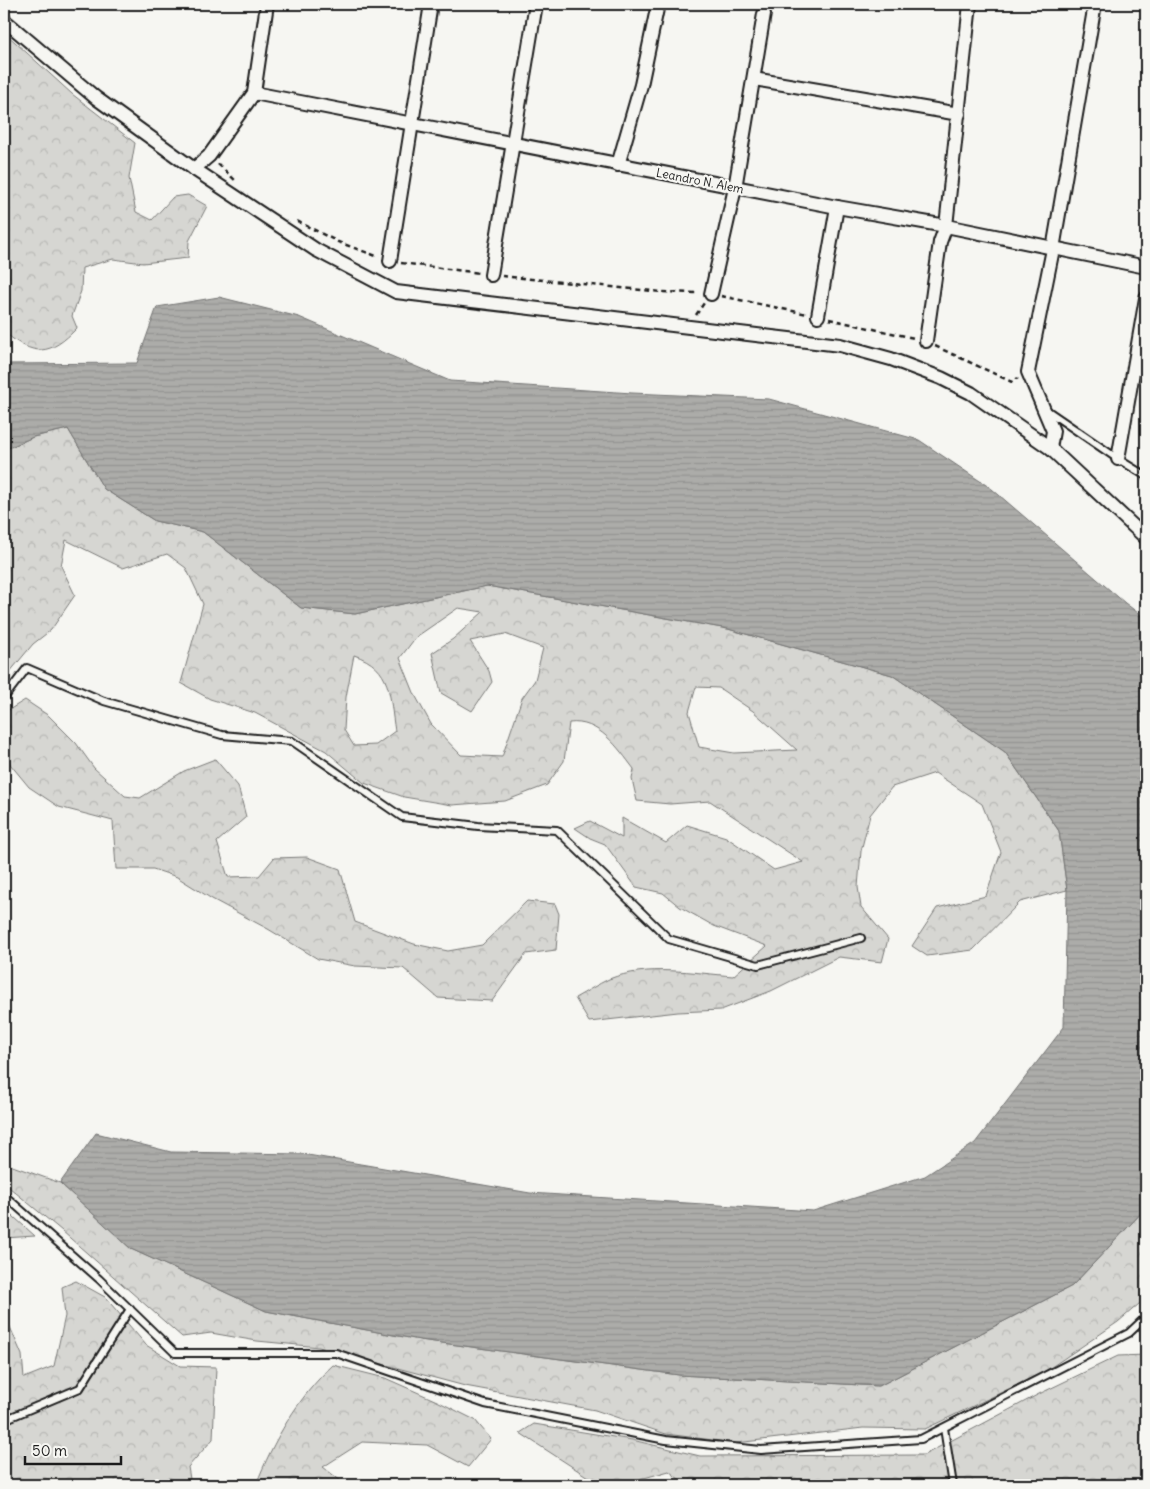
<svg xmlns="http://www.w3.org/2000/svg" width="1150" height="1489" font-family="Delius,sans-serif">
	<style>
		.forest { fill: url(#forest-crowns); stroke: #797977; fill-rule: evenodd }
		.water { fill: url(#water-rules); stroke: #727271 }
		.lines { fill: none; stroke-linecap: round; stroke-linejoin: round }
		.service-casing { stroke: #1c1c1c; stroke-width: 10 }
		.minor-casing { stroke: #1c1c1c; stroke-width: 16 }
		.path { stroke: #1c1c1c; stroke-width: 2.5; stroke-dasharray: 5 4; stroke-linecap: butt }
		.service { stroke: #f6f6f2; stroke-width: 6 }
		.minor { stroke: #f6f6f2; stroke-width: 12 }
		.labels { text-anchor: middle; stroke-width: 4.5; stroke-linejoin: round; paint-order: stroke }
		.street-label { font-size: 12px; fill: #1c1c1c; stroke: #f6f6f2 }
	</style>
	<defs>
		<pattern id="forest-crowns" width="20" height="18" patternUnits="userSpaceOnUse" patternTransform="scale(1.25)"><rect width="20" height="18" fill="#d6d6d2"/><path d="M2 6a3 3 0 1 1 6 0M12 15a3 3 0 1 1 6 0" fill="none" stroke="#b7b7b4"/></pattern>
		<pattern id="water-rules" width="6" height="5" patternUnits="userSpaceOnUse" patternTransform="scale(1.25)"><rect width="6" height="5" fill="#acaca9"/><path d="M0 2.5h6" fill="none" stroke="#939391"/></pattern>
	</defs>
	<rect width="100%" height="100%" fill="#f6f6f2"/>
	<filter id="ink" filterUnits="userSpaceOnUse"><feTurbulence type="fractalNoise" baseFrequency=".02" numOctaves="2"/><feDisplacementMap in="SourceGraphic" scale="10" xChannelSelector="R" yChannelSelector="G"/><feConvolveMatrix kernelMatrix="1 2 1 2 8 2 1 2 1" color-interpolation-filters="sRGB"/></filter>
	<g filter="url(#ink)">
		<g class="forest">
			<path d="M 4,32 L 72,94 L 135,143 L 129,178 L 136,212 L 152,220 L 173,197 L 188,195 L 207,206 L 189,241 L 188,258 L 143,263 L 113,259 L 82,268 L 81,291 L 72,316 L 77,328 C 50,356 34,357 4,332 Z"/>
			<path d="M 68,429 L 104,489 L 155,521 L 203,532 L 301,608 L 355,614 L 487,586 L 728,629 L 892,675 L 1005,752 L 1059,831 L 1067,890 L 1020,902 L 973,950 L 927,956 L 912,946 L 937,908 L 986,896 L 1001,852 L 982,804 L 935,773 L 892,787 L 870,815 L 861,851 L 858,887 L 861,907 L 888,939 L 882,962 L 839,957 L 771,991 L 721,1010 L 678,1012 L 589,1022 L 575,998 C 586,992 598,984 609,979 C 647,964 694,973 733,976 L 767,946 L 714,926 L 680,907 L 663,893 L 636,887 L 605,844 L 590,838 L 575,828 L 590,821 L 622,838 L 622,818 L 666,843 L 687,825 L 726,837 L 774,870 L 803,862 L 710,801 L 670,804 L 637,801 L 632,779 L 634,769 C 618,748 599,719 569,723 L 564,761 L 547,785 L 505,801 L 452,805 L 404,797 L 364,783 L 326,751 L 255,713 L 210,699 L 181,683 L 203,604 L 186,568 L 167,554 L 123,568 L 66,540 L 61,566 L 75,595 L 51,630 L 33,644 L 4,679 L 4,450 L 33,437 ZM 458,608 L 483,612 L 453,639 L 432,653 L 441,693 L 472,711 L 492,682 L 489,671 L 470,641 L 505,634 L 543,648 L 535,680 L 522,698 L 502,757 L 461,755 L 431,724 L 415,695 L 400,658 L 416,637 ZM 354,655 C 393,668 389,696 395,731 L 376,745 L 354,746 L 344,730 L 346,697 ZM 696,687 L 719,688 L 753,711 L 797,750 L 734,753 L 699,747 L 689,712 Z"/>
			<polygon points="25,700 49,716 76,743 94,768 125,796 140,798 184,771 215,759 238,786 246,817 217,842 228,877 259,876 274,858 307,857 340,869 355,922 414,944 448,951 482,945 527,901 555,904 559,914 556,950 526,954 492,1001 438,998 403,968 355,966 318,959 268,929 212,899 177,877 153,869 116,869 113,821 59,807 29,787 10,764 4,747 4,713"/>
			<polygon points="4,1163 60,1183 131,1249 266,1311 420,1340 679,1375 879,1386 1072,1286 1146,1208 1146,1298 1118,1322 1044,1372 925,1429 863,1428 736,1443 666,1434 595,1410 465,1386 319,1347 257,1341 211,1333 182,1337 62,1231 4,1183"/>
			<polygon points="4,1208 35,1236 4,1238"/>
			<polygon points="76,1281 105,1297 146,1345 180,1366 216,1367 213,1439 188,1467 191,1485 4,1485 4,1313 22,1355 24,1378 54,1366 65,1316 62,1287"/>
			<polygon points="1146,1355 1146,1485 686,1485 669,1471 623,1484 588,1477 520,1433 534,1424 632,1440 700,1456 924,1455 1039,1394 1118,1356"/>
			<path d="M 333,1365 L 385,1378 L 437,1401 L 475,1420 L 491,1439 L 468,1467 L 427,1445 L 362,1442 L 323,1467 L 346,1485 L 256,1485 C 273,1441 298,1397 333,1365 Z"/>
		</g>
		<polygon class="water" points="219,297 299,317 450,381 632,393 769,399 919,440 992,489 1125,603 1146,619 1146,1208 1072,1286 879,1386 679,1375 420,1340 266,1311 131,1249 60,1183 96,1133 171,1152 302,1154 530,1193 813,1211 925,1176 975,1143 1064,1027 1067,890 1059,831 1005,752 892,675 728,629 487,586 355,614 301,608 203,532 155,521 104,489 68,429 33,437 4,450 4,364 137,363 157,307"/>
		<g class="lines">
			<defs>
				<g id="service">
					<polyline points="1045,409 1118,459 1146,476"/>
					<polyline points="4,698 27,668 104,701 222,735 292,741 402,817 478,826 557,830 669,939 758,965 861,938"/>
					<polyline points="4,1195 99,1279 175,1353 336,1353 485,1404 666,1440 761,1450 921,1439 1129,1333 1146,1317"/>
					<polyline points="4,1420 80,1388 130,1309"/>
					<polyline points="944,1428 953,1485"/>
				</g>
				<g id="minor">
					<polyline points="4,20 96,98 194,169 316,250 396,292 840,345 891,359 941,378 971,393 1050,448 1146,538"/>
					<polyline points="754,79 959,114"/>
					<polyline points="254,93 837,207 946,226 1146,267"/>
					<polyline points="618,165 641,85 658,4"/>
					<polyline points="194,169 209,156 254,93 267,4"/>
					<polyline points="390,261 431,4"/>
					<polyline points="491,275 536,4"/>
					<polyline points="711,294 735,188 764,14"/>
					<polyline points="818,316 837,207"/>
					<polyline points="926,341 940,242 946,226 970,4"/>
					<polyline points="1050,448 1053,431 1028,372 1053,249 1095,4"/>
					<polyline points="1118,459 1146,298"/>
				</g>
			</defs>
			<use href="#service" class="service-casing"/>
			<use href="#minor" class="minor-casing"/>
			<g class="path">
				<polyline points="218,164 236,181"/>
				<polyline points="297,221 338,242 379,257"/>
				<polyline points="401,263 480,273"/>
				<polyline points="502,276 662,292 699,293"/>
				<polyline points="721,296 807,314"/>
				<polyline points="696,315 704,303"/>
				<polyline points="829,319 914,338"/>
				<polyline points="935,346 1012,382 1018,378"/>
			</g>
			<use href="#service" class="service"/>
			<use href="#minor" class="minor"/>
		</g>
	</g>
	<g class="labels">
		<g class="street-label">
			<text transform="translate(700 181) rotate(11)" y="4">Leandro N. Alem</text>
		</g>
	</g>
	<rect width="1150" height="1489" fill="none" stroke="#f6f6f2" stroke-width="20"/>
	<rect x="10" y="10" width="1130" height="1469" fill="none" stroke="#1c1c1c" stroke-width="2" filter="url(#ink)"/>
	<path d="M25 1456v8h96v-8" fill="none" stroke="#1c1c1c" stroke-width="2.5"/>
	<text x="32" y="1456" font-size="15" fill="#1c1c1c" stroke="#f6f6f2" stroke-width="4" paint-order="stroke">50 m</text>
</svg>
